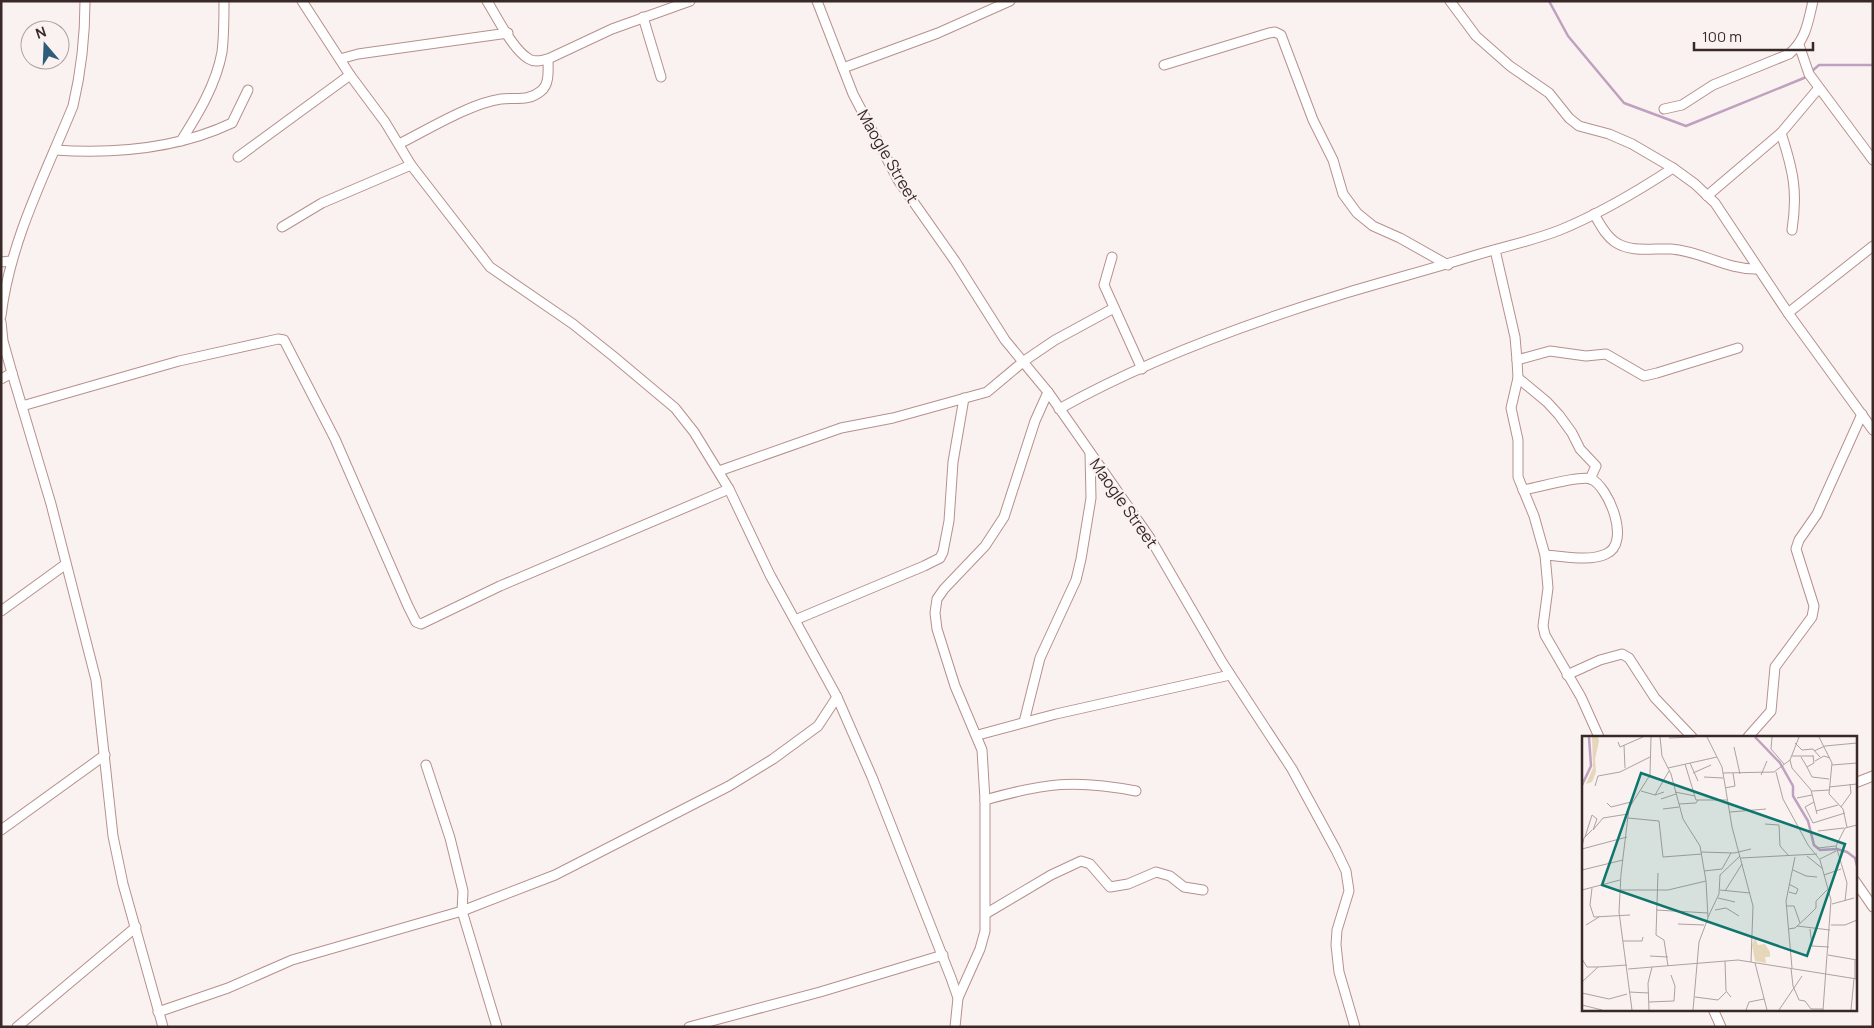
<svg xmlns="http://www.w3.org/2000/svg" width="1874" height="1028" font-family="Manrope,sans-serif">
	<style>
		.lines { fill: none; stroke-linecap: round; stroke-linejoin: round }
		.stream { stroke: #c0a0bf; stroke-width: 2.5 }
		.minor-casing { stroke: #b7908c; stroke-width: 11 }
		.minor { stroke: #fff; stroke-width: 9 }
		.labels { text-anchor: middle; stroke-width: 4.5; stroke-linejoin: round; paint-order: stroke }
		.street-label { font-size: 16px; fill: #382927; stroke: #faf2f0 }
		.inset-river { fill: none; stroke: #c0a0bf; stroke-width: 2.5 }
		.inset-road { fill: none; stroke: #aca2a0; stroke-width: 1 }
		.view { fill: #0f766e; fill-opacity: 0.15; stroke: #0f766e; stroke-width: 2.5 }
		.inset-edge { fill: none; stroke: #382927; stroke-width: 2.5 }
	</style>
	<rect width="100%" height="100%" fill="#faf2f0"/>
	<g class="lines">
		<polyline class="stream" points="1549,1 1568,36 1624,103 1686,126 1804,78 1819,65 1873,65"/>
		<defs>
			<g id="minor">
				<polyline points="302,1 350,75 385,122 411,165 490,267 573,324 613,356 675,408 694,432 729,489 770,575 837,697 872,777 951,978 958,998 955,1027"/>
				<path d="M 487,1 C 497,17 513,50 529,59 C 535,63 542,60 548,59 L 612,29 L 690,1"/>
				<polyline points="817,1 853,94 898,180 955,261 1005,340 1048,392 1150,538 1222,662 1292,769 1336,850 1346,871 1349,891 1337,930 1336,945 1339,972 1355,1027"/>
				<polyline points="1450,1 1476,36 1510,66 1549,93 1569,118 1579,126 1609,134 1632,144 1673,168 1695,184 1715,203 1788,313 1873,430"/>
				<polyline points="643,17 661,77"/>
				<polyline points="1799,45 1809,74 1873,160"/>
				<polyline points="340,59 358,54 508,33"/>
				<polyline points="1164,65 1269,33 1275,32 1281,35 1313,120 1333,160 1343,194 1357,213 1373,226 1400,238 1448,265"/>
				<polyline points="843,68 938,33 1010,1"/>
				<path d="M 1664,109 L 1682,105 L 1713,85 L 1789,54 C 1806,40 1808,22 1813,1"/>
				<path d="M 1781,133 C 1793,170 1798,191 1792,230"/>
				<path d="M 181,141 C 198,114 216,85 222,52 C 224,36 224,18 224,1"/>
				<path d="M 399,144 C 427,130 471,103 501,99 C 515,97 528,102 541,91 C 550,84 548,69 548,59"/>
				<path d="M 55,150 C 115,154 177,149 232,123 L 248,90"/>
				<polyline points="238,157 350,75"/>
				<polyline points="1707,196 1781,133 1818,89"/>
				<path d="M 1594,214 C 1600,224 1605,235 1615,242 C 1631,253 1653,248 1671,249 C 1702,251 1726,270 1757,269"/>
				<polyline points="282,227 322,203 411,165"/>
				<polyline points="1495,250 1515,337 1517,360 1518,378 1511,408 1518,440 1518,477 1534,516 1545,555 1548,588 1543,626 1545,635 1581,697 1599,737"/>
				<polyline points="1112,257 1104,285 1142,369"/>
				<polyline points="1,262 11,261"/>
				<polyline points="1788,313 1873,246"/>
				<path d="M 1,316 C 10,241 45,175 73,106 C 81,72 85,36 85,1"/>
				<polyline points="1,322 3,341 12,373 51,504 96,680 113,836 123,884 163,1027"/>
				<polyline points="1517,360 1550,351 1586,356 1606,354 1644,376 1657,373 1738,348"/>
				<polyline points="1518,378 1547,402 1559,415 1572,433 1580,449 1596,466 1590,479"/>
				<polyline points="1,379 12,373"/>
				<polyline points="22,406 179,361 278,339 284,340 335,439 408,606 416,622 421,624 500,586 729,489"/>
				<path d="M 1059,409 C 1146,360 1251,322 1346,293 C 1389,280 1431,269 1473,256 C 1502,247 1532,241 1560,230 C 1599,214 1638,191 1673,168"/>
				<polyline points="719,471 841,428 893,418 987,392 1024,361 1055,340 1114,308"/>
				<path d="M 1523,490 C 1537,488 1579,475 1591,479 C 1608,486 1632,543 1606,554 C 1588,562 1565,556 1545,555"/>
				<polyline points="1,611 66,564"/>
				<polyline points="795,620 924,566 940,558 943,552 949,521 953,462 964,398"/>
				<polyline points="1567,675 1600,660 1622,654 1629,658 1655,698 1692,737"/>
				<polyline points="1024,722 1040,658 1076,580 1081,559 1091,498 1090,453"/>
				<polyline points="978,735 1056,714 1230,675"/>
				<polyline points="1748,737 1771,711 1775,667 1812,617 1814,606 1796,549 1799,540 1817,514 1862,414"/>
				<polyline points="426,765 450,838 463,891 462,911 497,1027"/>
				<polyline points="1855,783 1873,776"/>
				<path d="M 985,800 C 1045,783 1075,779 1136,791"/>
				<polyline points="1,830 105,755"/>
				<polyline points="1855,881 1873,907"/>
				<polyline points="987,913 1051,875 1081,861 1090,864 1110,887 1128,884 1156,872 1170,876 1184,887 1203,890"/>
				<polyline points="958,998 980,949 985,931 985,800 982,750 955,686 937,629 935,613 937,599 944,589 985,546 1004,517 1035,421 1048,392"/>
				<polyline points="1713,1009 1721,1027"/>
				<polyline points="158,1012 228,988 292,960 462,911 555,875 729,786 773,759 818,726 837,697"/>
				<polyline points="17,1027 136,927"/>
				<polyline points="689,1027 820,992 943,955"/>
			</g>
		</defs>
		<use href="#minor" class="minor-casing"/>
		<use href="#minor" class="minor"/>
	</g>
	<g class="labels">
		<g class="street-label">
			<text transform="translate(888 156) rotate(60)" y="6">Maogle Street</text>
			<text transform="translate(1124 503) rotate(55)" y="6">Maogle Street</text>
		</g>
	</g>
	<g transform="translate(1582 736)">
		<rect width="275" height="275" fill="#faf2f0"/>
		<path d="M 10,1 L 16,1 L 17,5 L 13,23 L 14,36 L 10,46 L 4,48 L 11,32 ZM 173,201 L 176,209 L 183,208 L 188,216 L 188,221 L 183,221 L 184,227 L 173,225 L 170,209 Z" fill="#e6d7ba"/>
		<path class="inset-river" d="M 173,1 L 198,27 L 211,50 L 211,60 L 226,85 L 232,109 L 238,114 L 255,113 L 265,116 L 273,122 L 275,130M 0,49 L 9,30 L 7,1"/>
		<path class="inset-road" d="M 78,1 L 80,20 L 89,38 L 101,83 L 118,110 L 124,145 L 126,182 L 117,206 L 111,274M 125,1 L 140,31 L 150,91 L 171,170 L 169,226M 190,1 L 189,13 L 202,28M 237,1 L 250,27 L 247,58 L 261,73 L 265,91M 87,2 L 113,1M 36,6 L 38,11 L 61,1M 213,7 L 220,14 L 231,13 L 238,21M 42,9 L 43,32M 152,11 L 158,38M 232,15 L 243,10 L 275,7M 210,20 L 232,20M 219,21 L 225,31 L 232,27 L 231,20M 208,24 L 210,32 L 229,54 L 235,78M 233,25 L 242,20 L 248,22M 108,27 L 116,45M 103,28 L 114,64 L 146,64M 250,29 L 275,27M 225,31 L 230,41 L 247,43M 86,32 L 135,21M 194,36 L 201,63 L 226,109 L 238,124 L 249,164 L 241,274M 111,37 L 129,29M 141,37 L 192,36 L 208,24 L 217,1M 179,39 L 185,25M 122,41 L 141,42M 13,50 L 16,40 L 38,36 L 68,21M 247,51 L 275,48M 143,52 L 153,50 L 151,37M 59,55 L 73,59 L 82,56M 230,55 L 247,54M 93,56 L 113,60M 73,59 L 87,35M 215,62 L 230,59M 79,63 L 94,58M 232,66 L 223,71 L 231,87 L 263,77M 25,67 L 29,71 L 49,66M 97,68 L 114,67 L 116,64M 259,71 L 269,57 L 268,48M 81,73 L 97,71M 234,75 L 256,69M 148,76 L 184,73M 46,82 L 77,85 L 81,121 L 120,118M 183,88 L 197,89 L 198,110 L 207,120M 236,95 L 262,92M 3,101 L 10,79 L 15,83 L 11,94 L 21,82 L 46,78M 0,110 L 2,102 L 10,94M 254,110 L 265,147 L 263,165M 236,112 L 254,110 L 263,92 L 275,89M 0,113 L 45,101M 119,116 L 152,117 L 169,113M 225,120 L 241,133M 159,122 L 235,118M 238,123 L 254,115M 0,134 L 41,124M 211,134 L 224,140 L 235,141M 122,135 L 140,133 L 149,117M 76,137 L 74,199 L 82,204 L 86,230M 242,139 L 259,133M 207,148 L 216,153 L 214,158 L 207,156M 10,152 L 8,169 L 12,181 L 48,179M 0,154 L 38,144M 38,154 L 86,154 L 124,145M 138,154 L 168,157M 143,155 L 160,128M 136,162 L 153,166M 250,168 L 272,162M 204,170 L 212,170 L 218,187M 74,174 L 126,177M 133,174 L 144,172 L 157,180M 126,181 L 137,158 L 138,139 L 158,120M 96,188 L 122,189M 4,189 L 17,181M 249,189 L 263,189 L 275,184M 215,190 L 248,194M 206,193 L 213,192 L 225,181 L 234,172 L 234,165 L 246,153M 228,193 L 230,210 L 247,211M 41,205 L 60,205 L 61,201M 246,219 L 275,224M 68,220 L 86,221M 0,223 L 5,231 L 16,231M 143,225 L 144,255 L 149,261M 173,227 L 185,274M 209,232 L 211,250 L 217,264 L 223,265 L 229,273 L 241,273M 210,232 L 204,165 L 213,121M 46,233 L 156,224 L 275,243M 273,243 L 273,224M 0,246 L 16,231 L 45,229M 47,256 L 67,257M 0,257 L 27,263 L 45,258M 113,261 L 136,264 L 144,256M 67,266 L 92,265 L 93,250 L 89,239M 0,269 L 20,274M 50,274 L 37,176 L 39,138 L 47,72 L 68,39 L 69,1M 67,274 L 66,247 L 70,231M 164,274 L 167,266 L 182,263M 197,274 L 220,240M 269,274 L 272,243"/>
		<path class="view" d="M 59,37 L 263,108 L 225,220 L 20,149 Z"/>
		<rect width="275" height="275" class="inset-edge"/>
	</g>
	<rect width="1874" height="1028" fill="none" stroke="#382927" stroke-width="5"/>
	<g transform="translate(45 45) rotate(341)"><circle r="24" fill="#faf2f0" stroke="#aca2a0"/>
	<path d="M0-4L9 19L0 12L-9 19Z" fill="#2d5d7b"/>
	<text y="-8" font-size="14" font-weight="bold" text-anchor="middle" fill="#382927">N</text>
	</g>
	<path d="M1694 42v8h119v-8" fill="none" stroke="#382927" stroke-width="2.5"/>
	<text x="1702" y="42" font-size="15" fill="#382927" stroke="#faf2f0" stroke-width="4" paint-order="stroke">100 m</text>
</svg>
